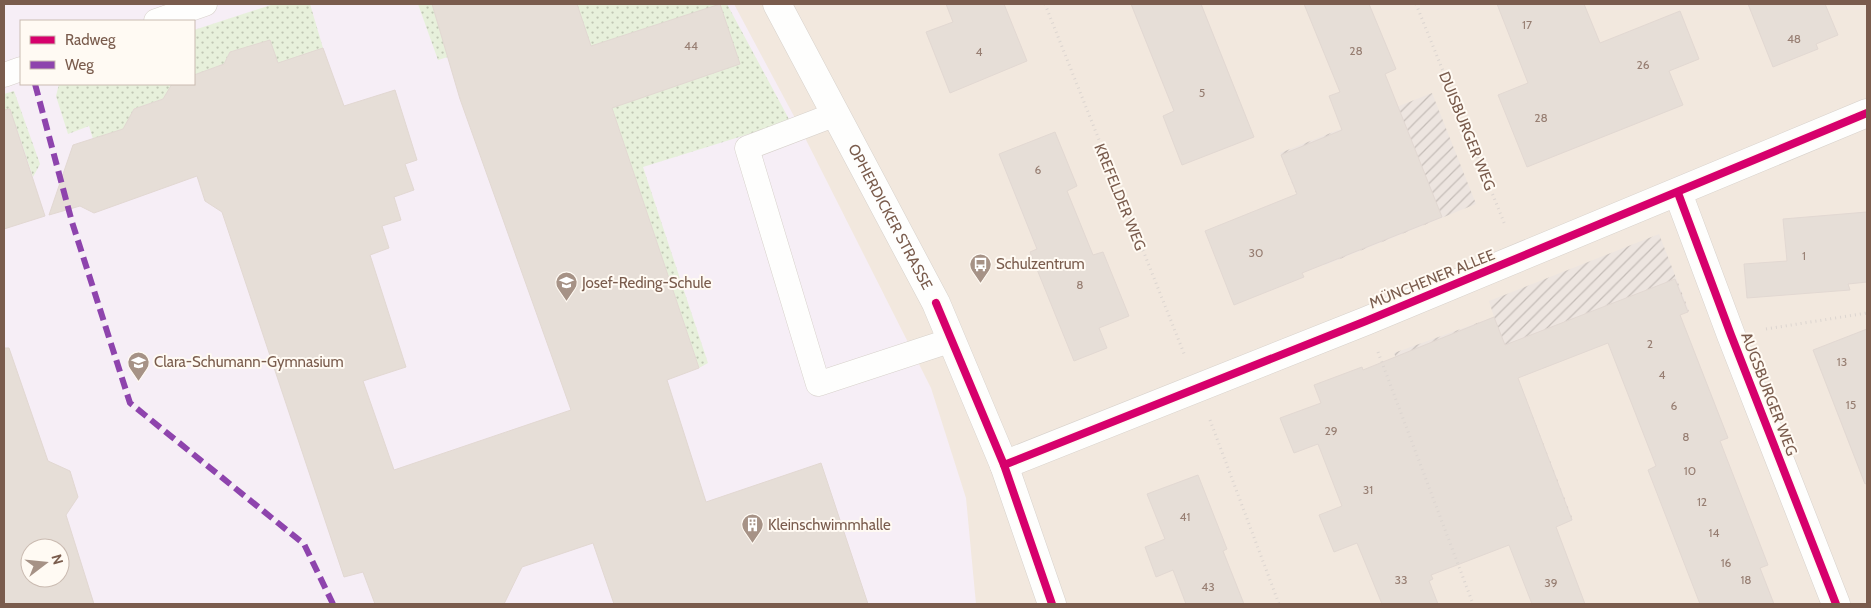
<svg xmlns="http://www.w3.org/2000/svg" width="1871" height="608" font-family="Cabin,sans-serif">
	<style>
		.residential { fill: #f2e8de; fill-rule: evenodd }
		.industrial { fill: url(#industrial-furrows) }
		.education { fill: #f6eef6; fill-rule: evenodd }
		.grass { fill: url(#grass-dots) }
		.building { fill: #e6ded7; stroke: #e2d8d2; fill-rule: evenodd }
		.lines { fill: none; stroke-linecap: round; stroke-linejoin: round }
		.service-casing { stroke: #d7d1cb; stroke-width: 25 }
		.minor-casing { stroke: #d7d1cb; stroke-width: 29 }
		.path { stroke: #dcd5d0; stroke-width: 3; stroke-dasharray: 1 4; stroke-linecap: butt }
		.service { stroke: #fefefd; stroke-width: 24 }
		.minor { stroke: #fefefd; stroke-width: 28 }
		.quiet { stroke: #8e44ad; stroke-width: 6; stroke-dasharray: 12 6; stroke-linecap: butt }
		.cycleway-casing { stroke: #fffaf3; stroke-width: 11 }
		.cycleway { stroke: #d6006c; stroke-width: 8 }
		.labels { text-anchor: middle; stroke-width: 4; stroke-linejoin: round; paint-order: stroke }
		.number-label { font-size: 12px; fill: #977e72 }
		.street-label { font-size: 15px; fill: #7a5c4d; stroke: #fffaf3 }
		.poi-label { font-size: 15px; fill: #7a5c4d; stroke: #fffaf3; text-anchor: start }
	</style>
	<defs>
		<pattern id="industrial-furrows" width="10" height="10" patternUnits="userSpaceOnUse" patternTransform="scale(1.25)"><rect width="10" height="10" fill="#ede5e0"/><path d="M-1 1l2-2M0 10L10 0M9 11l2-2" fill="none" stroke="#c5bdb8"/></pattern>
		<pattern id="grass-dots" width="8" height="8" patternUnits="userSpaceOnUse" patternTransform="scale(1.25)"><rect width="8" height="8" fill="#e7f0db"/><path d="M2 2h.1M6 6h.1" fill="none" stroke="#c0c6b4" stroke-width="1.8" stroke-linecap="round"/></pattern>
	</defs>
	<rect width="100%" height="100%" fill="#f9f5f0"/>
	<path class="residential" d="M 4,4 L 1867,4 L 1867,604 L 4,604 ZM 21,21 L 194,21 L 194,84 L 21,84 ZM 30,548 L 60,548 L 60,578 L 30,578 Z"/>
	<g class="industrial">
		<polygon points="1432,93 1476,204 1325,265 1280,153"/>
		<polygon points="1659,234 1689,311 1518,378 1573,520 1474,556 1394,353 1494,317 1489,301"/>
	</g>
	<path class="education" d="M 4,4 L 734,4 L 796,120 L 931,388 L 966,498 L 976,604 L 4,604 ZM 21,21 L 194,21 L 194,84 L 21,84 ZM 30,548 L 60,548 L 60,578 L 30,578 Z"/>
	<g class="grass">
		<polygon points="274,4 310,4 323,48 278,63 270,41 230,52 224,64 194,75 194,30"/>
		<polygon points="418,4 432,4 451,56 438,60"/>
		<polygon points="577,4 727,4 790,121 643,167 708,363 699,368"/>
		<polygon points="59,84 172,84 169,90 171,96 134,109 129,119 131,127 93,139 89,126 68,134 56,96"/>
		<polygon points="14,91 40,164 33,177 16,126 4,130 4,94"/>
	</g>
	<g class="building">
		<polygon points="432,4 577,4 591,46 720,4 740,64 612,108 699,368 667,380 706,502 821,463 868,604 614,604 593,543 522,567 504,604 375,604 363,572 344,577 222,212 205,201 197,176 94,213 80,206 49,215 73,145 123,129 134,109 163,99 172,84 194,84 194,75 224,64 230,52 270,40 278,63 323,48 344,106 395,90 417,160 405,164 414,190 394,197 401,220 382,226 389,248 370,255 406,367 363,381 394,470 571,410 460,99"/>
		<polygon points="946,4 1004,4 1027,61 950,93 926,32 953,22"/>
		<polygon points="1131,4 1201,4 1254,137 1182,165 1163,116 1174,111"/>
		<polygon points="1304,4 1369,4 1396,69 1385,74 1442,217 1302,273 1304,277 1234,305 1205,231 1297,194 1281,155 1342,130 1329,96 1340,92"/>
		<polygon points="1497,4 1584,4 1600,43 1680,11 1699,59 1669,71 1683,105 1527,167 1498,95 1528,83"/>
		<polygon points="1748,4 1825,4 1838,35 1816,44 1818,49 1773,67"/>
		<polygon points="10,109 45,216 4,229 4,110"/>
		<polygon points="1055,132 1077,186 1067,191 1093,255 1103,252 1129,316 1099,328 1107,348 1074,361 1030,252 1037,249 999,154"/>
		<polygon points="1867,212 1867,282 1848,284 1850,290 1747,298 1744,264 1787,261 1783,219"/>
		<polygon points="1675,279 1688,312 1680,315 1728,438 1720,441 1768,565 1760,568 1774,604 1700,604 1648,470 1656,466 1608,343 1518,378 1572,520 1556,527 1585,604 1532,604 1509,545 1431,575 1433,579 1429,581 1438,604 1382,604 1357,543 1334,552 1319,515 1342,506 1318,444 1294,453 1280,418 1321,403 1314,385 1362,367 1363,370 1494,317 1505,345"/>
		<polygon points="1867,329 1867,483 1865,484 1813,350"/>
		<path d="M 4,348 L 9,348 L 48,461 L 70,471 L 78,497 L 66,515 L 94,604 L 4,604 ZM 30,548 L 60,548 L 60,578 L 30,578 Z"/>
		<polygon points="1198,475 1227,549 1223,551 1244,604 1186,604 1173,570 1156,577 1145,547 1165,539 1147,494"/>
	</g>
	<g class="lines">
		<defs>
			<g id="service">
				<polyline points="156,21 205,4"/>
				<polyline points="4,75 21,69"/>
				<polyline points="836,114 747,148 818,384 952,340"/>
			</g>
			<g id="minor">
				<path id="s1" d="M 777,4 L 936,303 L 1004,465 L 1052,604"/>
				<polyline points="1678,193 1731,335 1836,604"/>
				<polyline points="1004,465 1366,321 1867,113"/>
			</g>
		</defs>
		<use href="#service" class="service-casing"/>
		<use href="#minor" class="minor-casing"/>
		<g class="path">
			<polyline points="1045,4 1185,356"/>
			<polyline points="1416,4 1505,225"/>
			<polyline points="1766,329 1867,313"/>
			<polyline points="1378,352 1473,604"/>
			<polyline points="1210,420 1279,604"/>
		</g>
		<use href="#service" class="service"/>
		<use href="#minor" class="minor"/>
		<polyline class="quiet" points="35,84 72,222 130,403 304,544 333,604"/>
		<defs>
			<g id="cycleway">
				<polyline points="1678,193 1731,335 1836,604"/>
				<polyline points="936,303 1004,465 1052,604"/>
				<polyline points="1004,465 1366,321 1867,113"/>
			</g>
		</defs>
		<use href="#cycleway" class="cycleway-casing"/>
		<use href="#cycleway" class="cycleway"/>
	</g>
	<defs>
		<symbol id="bus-pin" viewBox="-11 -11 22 30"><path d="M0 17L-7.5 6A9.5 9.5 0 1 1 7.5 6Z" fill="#a69286" stroke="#fffaf3"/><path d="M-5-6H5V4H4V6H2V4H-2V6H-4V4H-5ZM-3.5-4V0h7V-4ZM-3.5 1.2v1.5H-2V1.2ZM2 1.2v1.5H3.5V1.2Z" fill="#fff"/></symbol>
		<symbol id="school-pin" viewBox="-11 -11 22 30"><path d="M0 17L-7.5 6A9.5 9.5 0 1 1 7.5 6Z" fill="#a69286" stroke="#fffaf3"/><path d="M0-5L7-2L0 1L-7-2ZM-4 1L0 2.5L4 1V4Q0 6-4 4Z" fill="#fff"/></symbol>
		<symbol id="building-pin" viewBox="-11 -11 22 30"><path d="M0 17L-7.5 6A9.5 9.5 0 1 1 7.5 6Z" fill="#a69286" stroke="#fffaf3"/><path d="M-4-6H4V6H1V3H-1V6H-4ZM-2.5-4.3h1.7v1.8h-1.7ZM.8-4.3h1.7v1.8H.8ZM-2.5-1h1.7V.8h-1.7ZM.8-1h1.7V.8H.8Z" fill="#fff"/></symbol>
	</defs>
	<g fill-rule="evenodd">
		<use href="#bus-pin" x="968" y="252" width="25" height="34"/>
		<use href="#school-pin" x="554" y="270" width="25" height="34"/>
		<use href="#school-pin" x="126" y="350" width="25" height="34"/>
		<use href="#building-pin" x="740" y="512" width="25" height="34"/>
	</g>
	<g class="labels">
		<g class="number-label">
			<text x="1527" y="29">17</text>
			<text x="1794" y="43">48</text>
			<text x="691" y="50">44</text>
			<text x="1356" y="55">28</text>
			<text x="979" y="56">4</text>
			<text x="1643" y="69">26</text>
			<text x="1202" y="97">5</text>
			<text x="1541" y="122">28</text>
			<text x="1038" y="174">6</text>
			<text x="1256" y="257">30</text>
			<text x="1804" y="260">1</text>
			<text x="1080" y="289">8</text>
			<text x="1650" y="348">2</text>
			<text x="1842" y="366">13</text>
			<text x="1662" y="379">4</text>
			<text x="1851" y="409">15</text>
			<text x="1674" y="410">6</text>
			<text x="1331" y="435">29</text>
			<text x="1686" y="441">8</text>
			<text x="1690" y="475">10</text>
			<text x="1368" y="494">31</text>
			<text x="1702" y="506">12</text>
			<text x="1185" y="521">41</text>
			<text x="1714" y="537">14</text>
			<text x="1726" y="567">16</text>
			<text x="1401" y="584">33</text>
			<text x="1746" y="584">18</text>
			<text x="1551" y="587">39</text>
			<text x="1208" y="591">43</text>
		</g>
		<g class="street-label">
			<text transform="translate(1467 131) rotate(68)" y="5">DUISBURGER WEG</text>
			<text transform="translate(1120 197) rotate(68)" y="5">KREFELDER WEG</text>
			<text dy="5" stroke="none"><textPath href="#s1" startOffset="241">OPHERDICKER STRASSE</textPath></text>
			<text transform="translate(1432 279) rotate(-22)" y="5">MÜNCHENER ALLEE</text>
			<text transform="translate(1769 394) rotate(69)" y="5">AUGSBURGER WEG</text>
		</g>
		<g class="poi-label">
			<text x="996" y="269">Schulzentrum</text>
			<text x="582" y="288">Josef-Reding-Schule</text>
			<text x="154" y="367">Clara-Schumann-Gymnasium</text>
			<text x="768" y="530">Kleinschwimmhalle</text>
		</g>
	</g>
	<rect width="1871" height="608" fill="none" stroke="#7a5c4d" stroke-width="10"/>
	<rect x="20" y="20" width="175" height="65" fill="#fffaf3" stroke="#cabbb1"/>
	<rect x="30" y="36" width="25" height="8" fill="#d6006c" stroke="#cabbb1"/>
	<text x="65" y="45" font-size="15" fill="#7a5c4d">Radweg</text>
	<rect x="30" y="61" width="25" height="8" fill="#8e44ad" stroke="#cabbb1"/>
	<text x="65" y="70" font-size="15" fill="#7a5c4d">Weg</text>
	<g transform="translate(45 563) rotate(74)"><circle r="24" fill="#fffaf3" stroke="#cabbb1"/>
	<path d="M0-4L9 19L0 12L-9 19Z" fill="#a69286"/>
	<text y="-8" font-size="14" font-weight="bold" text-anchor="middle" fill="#7a5c4d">N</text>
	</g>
</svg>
